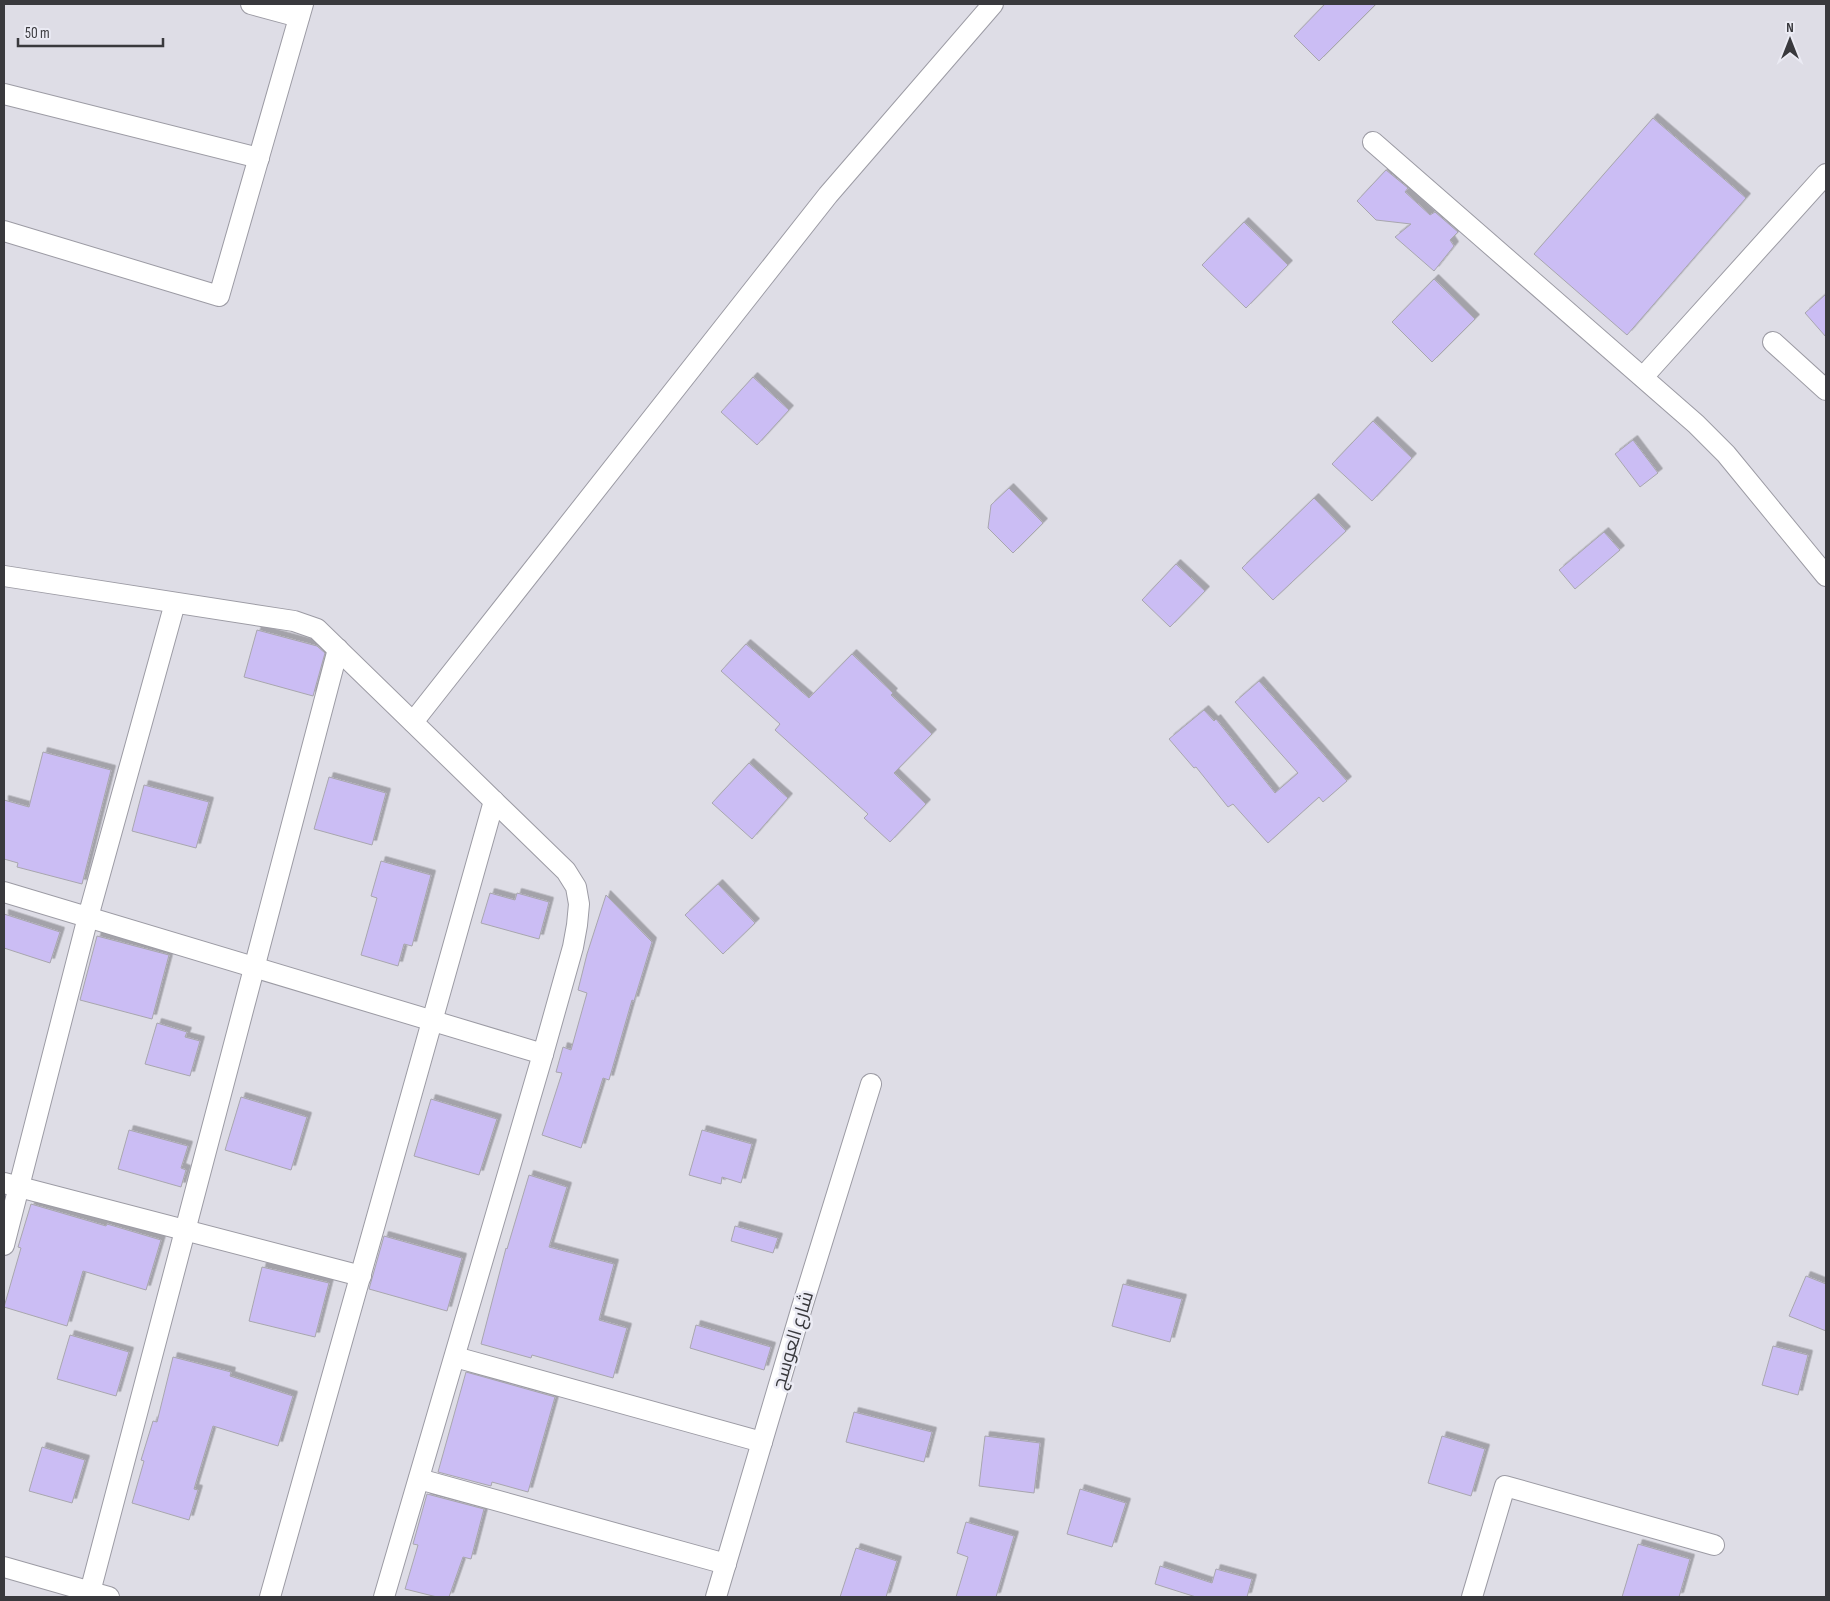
<svg xmlns="http://www.w3.org/2000/svg" width="1830" height="1601" font-family="'Sofia Sans Condensed',Cairo,sans-serif">
	<style>
		.building { fill: #cbbdf4; stroke: #a8a6ae; filter: url(#shadow) }
		.lines { fill: none; stroke-linecap: round; stroke-linejoin: round }
		.minor-casing { stroke: #9c9ba4; stroke-width: 22 }
		.minor { stroke: #fff; stroke-width: 20 }
		.labels { text-anchor: middle; stroke-width: 5; stroke-linejoin: round; paint-order: stroke }
		.street-label { font-size: 19px; fill: #39393d; stroke: #ebebf4 }
	</style>
	<defs>
		<filter id="shadow"><feDropShadow dx="4.5" dy="-4.5" stdDeviation="0" flood-color="#0004"/></filter>
	</defs>
	<rect width="100%" height="100%" fill="#dedde6"/>
	<g class="building">
		<polygon points="1325,4 1376,4 1319,61 1294,36"/>
		<polygon points="1653,118 1746,198 1627,335 1534,254"/>
		<polygon points="1386,170 1408,188 1405,192 1430,215 1435,212 1458,232 1450,240 1454,246 1434,271 1395,237 1411,224 1376,220 1357,201"/>
		<polygon points="1244,222 1288,265 1246,308 1202,265"/>
		<polygon points="1434,279 1475,319 1432,362 1392,322"/>
		<polygon points="1826,294 1826,337 1805,313"/>
		<polygon points="753,377 789,410 757,445 721,412"/>
		<polygon points="1373,421 1412,458 1372,501 1332,464"/>
		<polygon points="1633,440 1658,473 1640,487 1615,454"/>
		<polygon points="1009,488 1043,523 1013,553 988,528 991,505"/>
		<polygon points="1314,498 1346,531 1273,600 1242,568"/>
		<polygon points="1604,532 1620,550 1575,589 1559,570"/>
		<polygon points="1176,564 1205,591 1170,627 1142,600"/>
		<polygon points="257,630 317,646 325,653 313,696 244,677"/>
		<polygon points="746,644 809,698 852,654 893,693 891,695 932,734 894,773 926,804 890,842 864,818 868,814 775,730 780,724 721,671"/>
		<polygon points="1259,681 1347,781 1323,802 1319,797 1268,843 1233,804 1228,807 1196,767 1194,768 1169,739 1204,710 1214,721 1216,719 1275,793 1298,773 1235,702"/>
		<polygon points="43,752 111,770 82,884 17,867 18,863 4,859 4,800 29,807"/>
		<polygon points="749,763 788,798 752,839 712,803"/>
		<polygon points="329,777 386,793 372,845 314,829"/>
		<polygon points="144,785 209,802 196,848 132,831"/>
		<polygon points="381,861 431,875 412,946 404,944 398,966 361,955 377,898 371,896"/>
		<polygon points="718,884 755,923 723,954 685,915"/>
		<polygon points="490,893 515,900 517,893 549,902 539,939 481,923"/>
		<polygon points="606,895 652,942 634,1001 632,1000 609,1080 603,1078 581,1148 542,1135 562,1073 556,1072 563,1047 571,1050 587,993 578,990 587,954"/>
		<polygon points="4,914 60,932 50,963 4,948"/>
		<polygon points="97,936 169,955 152,1019 80,1000"/>
		<polygon points="157,1023 187,1032 185,1037 200,1041 190,1076 145,1064"/>
		<polygon points="241,1097 307,1117 291,1170 225,1150"/>
		<polygon points="431,1099 497,1119 479,1175 414,1156"/>
		<polygon points="129,1130 188,1146 181,1168 186,1170 181,1187 118,1169"/>
		<polygon points="702,1130 752,1144 741,1183 722,1177 721,1184 689,1175"/>
		<polygon points="529,1175 567,1187 549,1247 614,1264 599,1320 627,1328 613,1378 532,1355 531,1358 481,1344 506,1248 507,1249"/>
		<polygon points="31,1204 106,1226 107,1224 161,1240 146,1290 83,1271 67,1326 4,1307 21,1248 18,1247"/>
		<polygon points="735,1226 778,1238 773,1253 731,1241"/>
		<polygon points="384,1236 462,1258 447,1311 369,1289"/>
		<polygon points="262,1267 329,1283 315,1337 249,1321"/>
		<polygon points="1806,1276 1826,1284 1826,1331 1789,1316"/>
		<polygon points="1123,1284 1182,1299 1170,1342 1112,1326"/>
		<polygon points="696,1325 771,1347 764,1370 690,1348"/>
		<polygon points="70,1335 129,1352 116,1396 57,1379"/>
		<polygon points="1773,1346 1808,1355 1798,1395 1762,1385"/>
		<polygon points="173,1357 231,1372 230,1376 293,1396 278,1446 213,1426 194,1489 198,1490 189,1520 132,1503 144,1461 141,1460 153,1421 157,1422"/>
		<polygon points="466,1372 555,1397 528,1492 492,1482 491,1486 438,1472"/>
		<polygon points="854,1412 932,1432 924,1462 846,1442"/>
		<polygon points="985,1436 1040,1443 1034,1493 979,1486"/>
		<polygon points="1442,1436 1485,1449 1471,1496 1428,1483"/>
		<polygon points="42,1447 85,1460 72,1503 29,1491"/>
		<polygon points="1080,1489 1126,1503 1112,1547 1067,1534"/>
		<polygon points="427,1494 484,1509 471,1559 463,1557 449,1597 437,1597 405,1589 418,1545 413,1544"/>
		<polygon points="966,1522 1014,1536 996,1597 956,1597 968,1557 957,1553"/>
		<polygon points="1638,1544 1690,1559 1679,1597 1622,1597"/>
		<polygon points="856,1548 897,1561 886,1597 840,1597"/>
		<polygon points="1160,1566 1212,1583 1216,1569 1252,1579 1247,1597 1196,1597 1155,1584"/>
	</g>
	<g class="lines">
		<defs>
			<g id="minor">
				<polyline points="251,4 299,17"/>
				<polyline points="4,94 259,158"/>
				<polyline points="1373,142 1696,424 1726,454 1826,576"/>
				<polyline points="4,231 219,296 303,4"/>
				<polyline points="1773,342 1826,390"/>
				<polyline points="1643,377 1826,174"/>
				<polyline points="4,576 294,621 317,629 566,871 576,887 579,904 577,925 573,947 543,1054 384,1597"/>
				<polyline points="413,722 828,195 993,4"/>
				<polyline points="4,892 543,1054"/>
				<polyline points="4,1183 361,1276"/>
				<polyline points="4,1245 88,917 175,603"/>
				<polyline points="455,1357 762,1442"/>
				<polyline points="419,1479 726,1564"/>
				<polyline points="4,1567 109,1597"/>
				<polyline points="90,1592 338,649"/>
				<polyline points="270,1597 494,801"/>
				<polyline points="716,1597 802,1307 871,1084"/>
				<polyline points="1472,1597 1505,1486 1714,1545"/>
			</g>
		</defs>
		<use href="#minor" class="minor-casing"/>
		<use href="#minor" class="minor"/>
	</g>
	<g class="labels">
		<g class="street-label">
			<text transform="translate(792 1340) rotate(-73)" y="7">شارع العوسج</text>
		</g>
	</g>
	<rect width="1830" height="1601" fill="none" stroke="#39393d" stroke-width="10"/>
	<g transform="translate(1790 40)" stroke="#ebebf4" stroke-width="4" paint-order="stroke">
	<path d="M0-4L9 19L0 12L-9 19Z" fill="#39393d"/>
	<text y="-8" font-size="14" font-weight="bold" text-anchor="middle" fill="#39393d">N</text>
	</g>
	<path d="M18 38v8h145v-8" fill="none" stroke="#39393d" stroke-width="2.5"/>
	<text x="25" y="38" font-size="15" fill="#39393d" stroke="#ebebf4" stroke-width="4" paint-order="stroke">50 m</text>
</svg>
